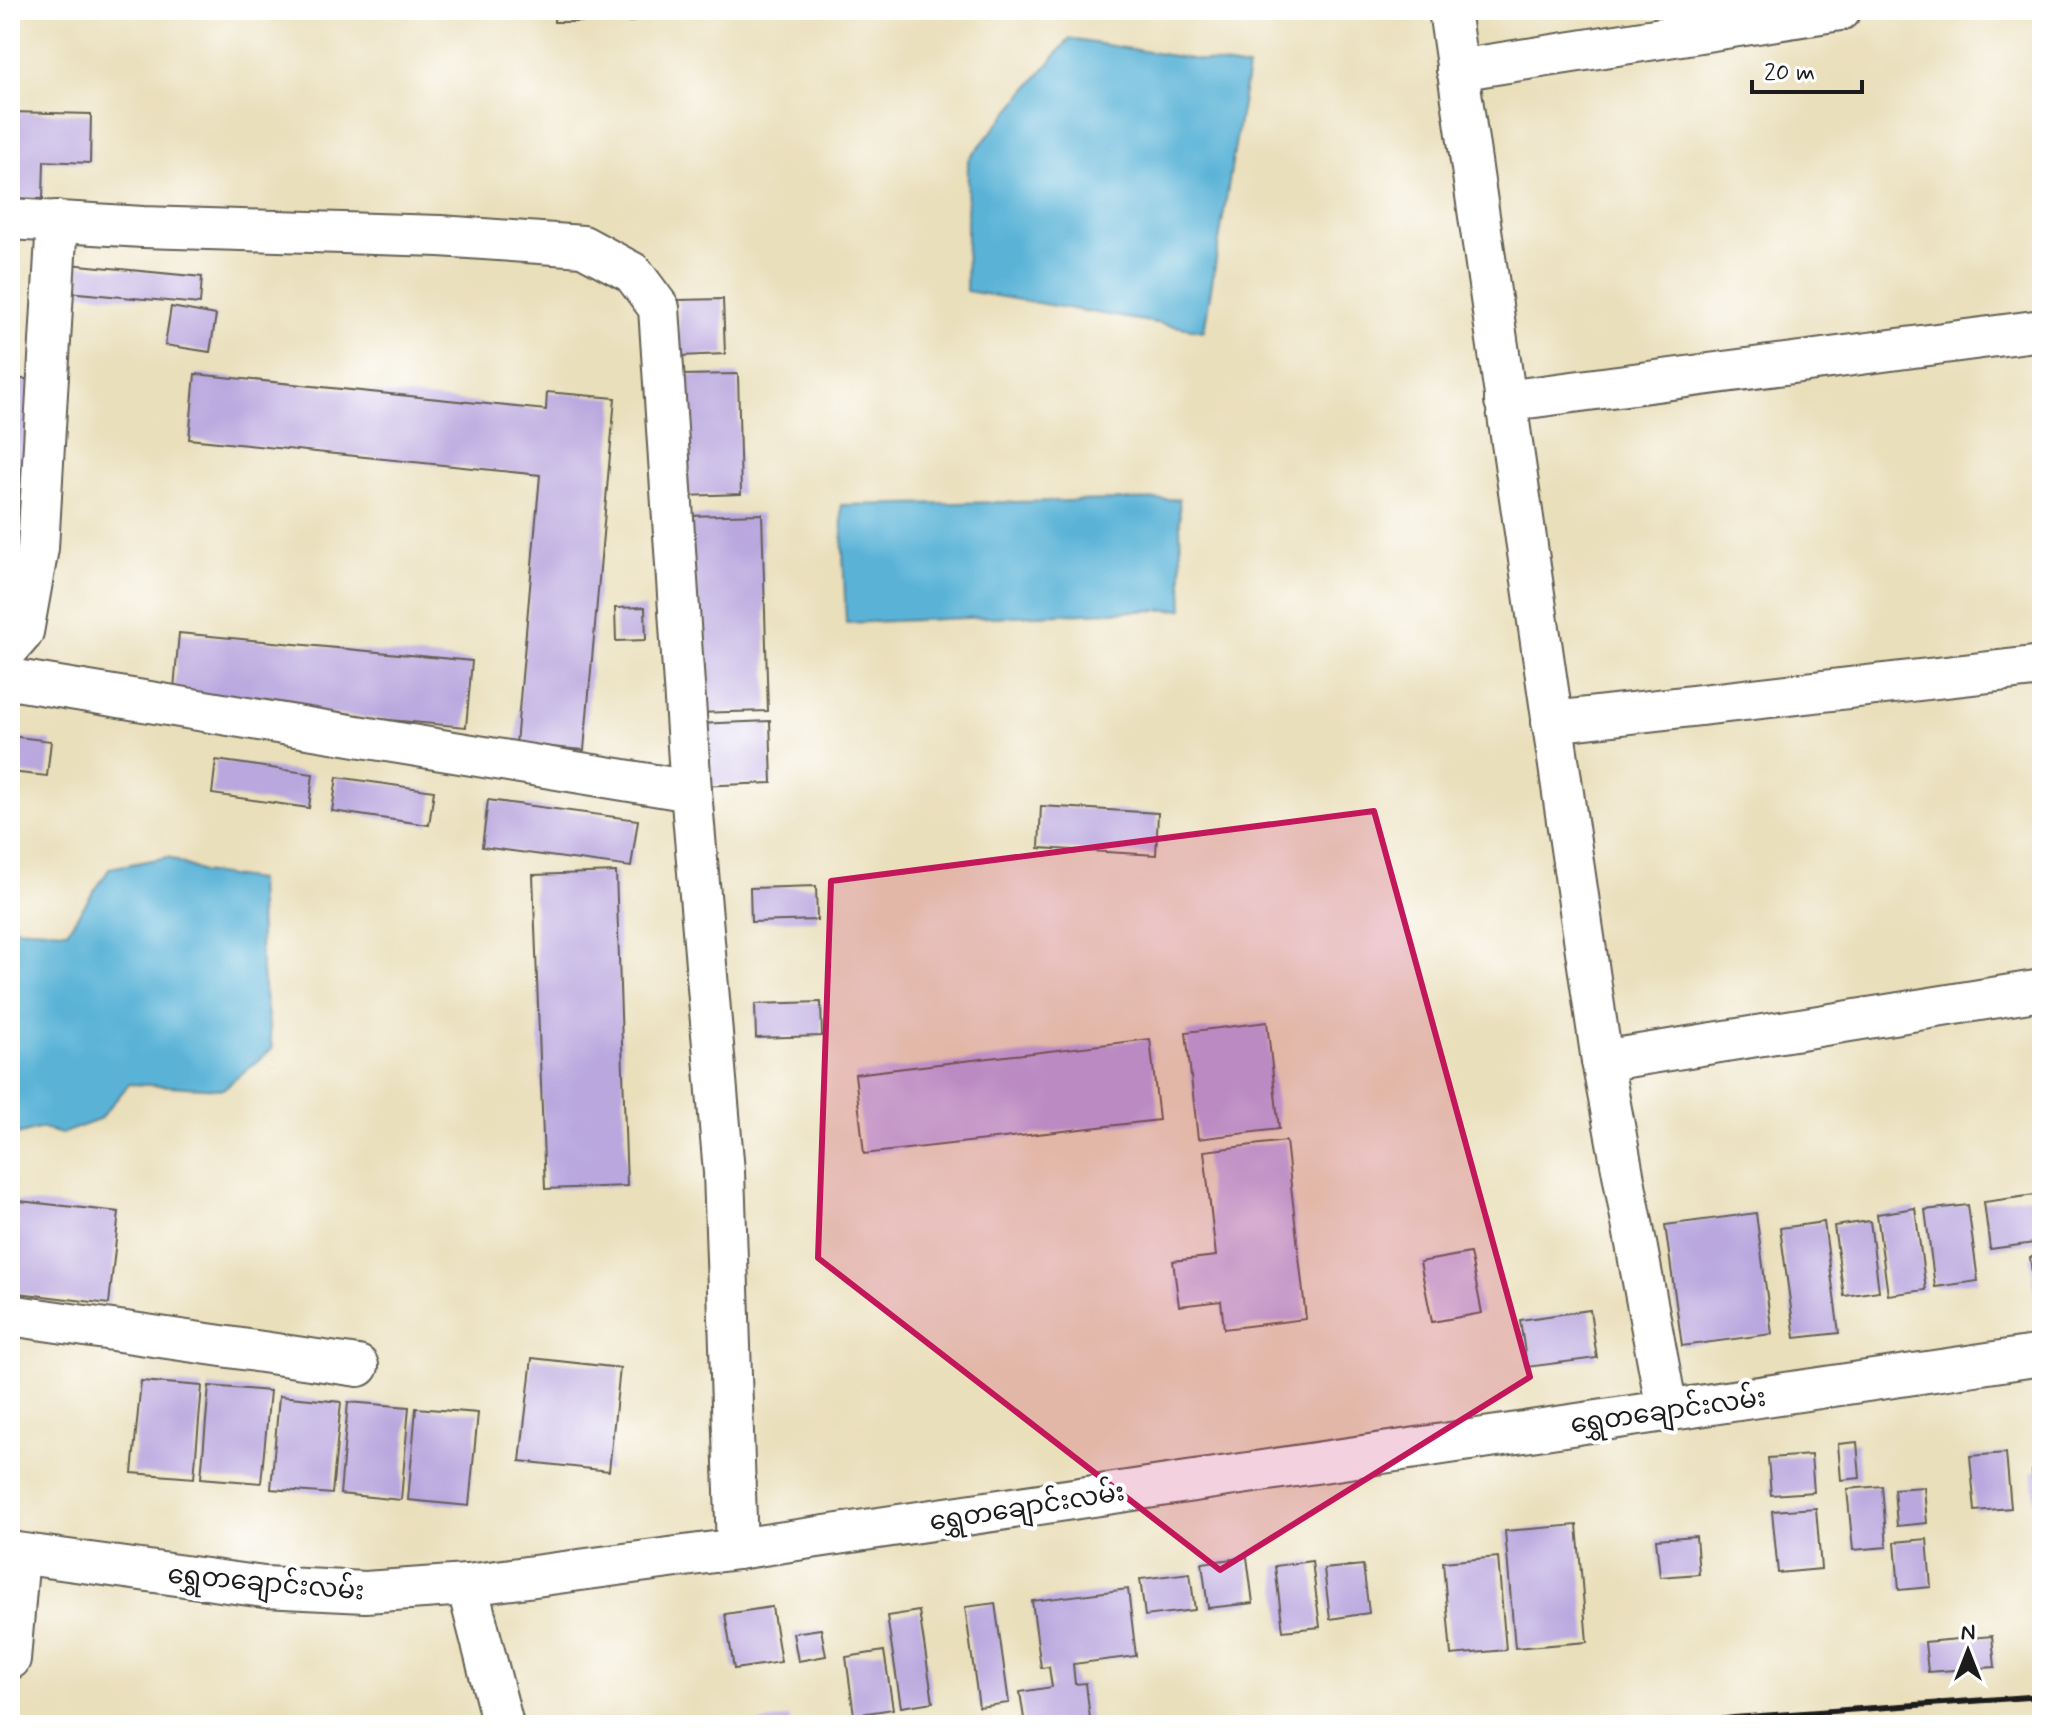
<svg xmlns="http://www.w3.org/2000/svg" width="2052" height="1735" font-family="Mynerve,'Noto Sans Myanmar',sans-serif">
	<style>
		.water { fill: #5ab3d7; stroke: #3b687a; stroke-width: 2 }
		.building { fill: #b9a7de }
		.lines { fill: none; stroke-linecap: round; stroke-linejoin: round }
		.minor-casing { stroke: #646054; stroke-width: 44 }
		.minor { stroke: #fff; stroke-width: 40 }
		.rail { stroke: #1c1c1c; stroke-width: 6 }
		.marked { fill: #c2185b; fill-opacity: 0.2; stroke: #c2185b; stroke-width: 6; stroke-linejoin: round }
		.labels { text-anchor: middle; stroke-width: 8; stroke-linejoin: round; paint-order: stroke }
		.street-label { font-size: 26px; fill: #1c1c1c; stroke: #fff }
	</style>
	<rect width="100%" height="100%" fill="#fff"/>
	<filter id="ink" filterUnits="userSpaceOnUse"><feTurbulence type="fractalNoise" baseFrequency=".0125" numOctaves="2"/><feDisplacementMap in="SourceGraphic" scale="16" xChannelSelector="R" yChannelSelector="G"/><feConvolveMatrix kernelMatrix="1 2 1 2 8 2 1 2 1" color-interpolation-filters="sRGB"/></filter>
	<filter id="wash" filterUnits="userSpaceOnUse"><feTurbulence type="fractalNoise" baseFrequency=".006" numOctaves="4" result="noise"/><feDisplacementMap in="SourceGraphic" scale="32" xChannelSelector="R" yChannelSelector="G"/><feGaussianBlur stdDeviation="1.8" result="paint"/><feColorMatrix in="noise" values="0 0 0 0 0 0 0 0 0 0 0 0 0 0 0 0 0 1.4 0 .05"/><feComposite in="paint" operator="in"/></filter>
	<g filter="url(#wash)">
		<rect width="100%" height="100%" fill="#eadfbb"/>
		<g class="water">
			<polygon points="1069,39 1248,68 1204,331 966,291 968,160"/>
			<polygon points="1179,499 1183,609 846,623 841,505"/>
			<polygon points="168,857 202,872 258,880 261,964 272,1049 223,1089 129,1084 99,1120 61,1134 42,1128 10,1137 10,928 67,931 110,868"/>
		</g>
		<g id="blocks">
			<g class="building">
				<rect x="554" y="10" width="79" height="12"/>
				<polygon points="10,112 91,114 90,163 44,161 43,199 10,198"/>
				<polygon points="69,264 202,277 200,304 67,292"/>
				<polygon points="723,299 725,354 680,356 678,300"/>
				<polygon points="171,307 216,315 210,352 165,345"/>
				<polygon points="195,374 546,410 547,392 615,398 584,750 516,744 540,475 189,439"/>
				<polygon points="738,374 741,494 684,496 680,375"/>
				<polygon points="10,378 38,380 28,592 10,591"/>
				<polygon points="762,514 768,711 694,713 688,516"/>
				<polygon points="645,607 646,640 616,641 615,608"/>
				<polygon points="179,633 472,661 466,727 173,700"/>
				<polygon points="770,721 772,783 698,786 696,724"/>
				<polygon points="10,736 51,741 47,776 10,772"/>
				<polygon points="216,760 313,774 309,808 212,794"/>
				<polygon points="337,777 434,791 429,825 332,811"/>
				<polygon points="488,800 638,820 631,867 482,847"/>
				<polygon points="1041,806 1158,813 1156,855 1039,848"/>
				<polygon points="616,872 627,1186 545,1189 533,875"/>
				<polygon points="816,886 817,920 751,922 750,888"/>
				<polygon points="821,1002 822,1036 756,1038 755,1004"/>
				<polygon points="1267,1022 1279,1129 1198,1139 1186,1032"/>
				<polygon points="1150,1039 1159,1120 864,1154 855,1074"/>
				<polygon points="1286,1141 1306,1319 1224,1329 1221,1301 1179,1306 1173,1261 1216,1256 1204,1151"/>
				<polygon points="2042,1194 2042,1242 1990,1249 1984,1202"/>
				<polygon points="10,1200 119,1212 109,1304 10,1292"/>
				<polygon points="1968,1205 1978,1281 1935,1287 1925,1210"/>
				<polygon points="1915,1208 1926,1290 1888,1295 1877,1214"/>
				<polygon points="1756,1213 1772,1334 1682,1346 1665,1225"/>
				<polygon points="1870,1221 1879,1291 1844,1296 1834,1226"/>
				<polygon points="1824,1222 1839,1333 1795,1338 1780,1228"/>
				<polygon points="1470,1253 1482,1313 1432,1322 1420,1262"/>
				<polygon points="2042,1255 2042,1295 2035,1296 2030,1257"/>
				<polygon points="1590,1310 1597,1358 1527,1367 1520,1320"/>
				<polygon points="532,1358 620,1368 609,1471 520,1461"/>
				<polygon points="141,1381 202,1386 194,1478 132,1473"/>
				<polygon points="209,1386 270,1391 261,1483 201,1478"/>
				<polygon points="279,1396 341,1402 332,1494 271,1489"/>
				<polygon points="348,1402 409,1407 401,1500 340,1494"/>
				<polygon points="416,1408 478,1413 469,1506 408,1500"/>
				<polygon points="1857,1442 1860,1478 1841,1480 1838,1444"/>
				<polygon points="2006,1453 2011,1508 1975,1511 1970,1456"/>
				<polygon points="1811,1455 1814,1492 1771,1495 1768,1458"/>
				<polygon points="2042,1470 2042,1519 2037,1520 2032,1471"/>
				<polygon points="1882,1486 1887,1547 1853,1550 1847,1489"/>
				<polygon points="1924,1487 1927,1523 1897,1526 1894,1489"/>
				<polygon points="1816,1508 1821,1569 1778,1573 1772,1511"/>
				<polygon points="1577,1525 1587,1642 1515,1648 1505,1531"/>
				<polygon points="1696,1536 1699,1574 1660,1577 1656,1539"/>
				<polygon points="1927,1539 1931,1587 1899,1590 1895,1542"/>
				<polygon points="1247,1557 1253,1603 1208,1608 1202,1563"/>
				<polygon points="1498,1557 1506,1650 1451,1655 1443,1562"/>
				<polygon points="1312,1561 1320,1627 1283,1631 1275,1566"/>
				<polygon points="1363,1565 1369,1613 1330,1619 1324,1569"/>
				<polygon points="1190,1573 1195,1610 1145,1616 1140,1579"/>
				<polygon points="1128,1589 1136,1656 1073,1664 1075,1684 1086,1683 1090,1719 1025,1725 1020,1692 1052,1687 1049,1667 1041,1668 1032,1601"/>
				<polygon points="995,1603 1009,1703 979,1707 965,1607"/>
				<polygon points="772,1607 781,1662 734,1669 725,1614"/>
				<polygon points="919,1611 933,1702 901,1707 887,1616"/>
				<polygon points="821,1629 826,1656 798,1661 793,1633"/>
				<polygon points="1992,1636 1995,1667 1928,1672 1925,1642"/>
				<polygon points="884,1651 893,1709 854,1715 846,1657"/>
				<polygon points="790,1717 791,1725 755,1725 755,1724"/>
				<polygon points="901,1720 902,1725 883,1725 883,1723"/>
			</g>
		</g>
	</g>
	<g filter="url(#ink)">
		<use href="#blocks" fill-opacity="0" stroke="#646054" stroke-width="2"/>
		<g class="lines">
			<defs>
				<g id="minor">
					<polyline points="1449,10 1602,1061 1667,1410"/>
					<polyline points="1457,70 1840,10"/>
					<polyline points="10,219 143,227 440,236 583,246 633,273 659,308 691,791 724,1172 737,1549"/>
					<polyline points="1505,401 2042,330"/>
					<polyline points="10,647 23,632 38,548 57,221"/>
					<polyline points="10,679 691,791"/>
					<polyline points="1552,722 2042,666"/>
					<polyline points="1602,1061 2042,990"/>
					<polyline points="10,1315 358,1366"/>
					<polyline points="10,1552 264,1587 365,1592 467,1585 737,1549 2042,1355"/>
					<polyline points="467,1585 503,1725"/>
					<polyline points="10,1659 19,1554"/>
				</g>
			</defs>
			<use href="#minor" class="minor-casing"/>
			<use href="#minor" class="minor"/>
			<polyline class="rail" points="1676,1725 1734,1718 2042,1696"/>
		</g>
	</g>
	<path class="marked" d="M 1374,811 L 1530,1377 L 1220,1570 L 818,1258 L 831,881 Z"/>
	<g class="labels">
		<g class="street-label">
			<text transform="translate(1668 1410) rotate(-8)" y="9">ရွှေတချောင်းလမ်း</text>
			<text transform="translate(1027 1506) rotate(-9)" y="9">ရွှေတချောင်းလမ်း</text>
			<text transform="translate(266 1582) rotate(5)" y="9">ရွှေတချောင်းလမ်း</text>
		</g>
	</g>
	<rect width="2052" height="1735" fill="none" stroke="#fff" stroke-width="40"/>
	<g transform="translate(1968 1651)" stroke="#ffffff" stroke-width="6" paint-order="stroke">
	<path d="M0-6L14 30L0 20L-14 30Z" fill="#1c1c1c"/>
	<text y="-12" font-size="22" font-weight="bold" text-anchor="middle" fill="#1c1c1c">N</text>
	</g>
	<path d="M1752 80v12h110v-12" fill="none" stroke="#1c1c1c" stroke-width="4"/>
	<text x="1764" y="80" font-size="24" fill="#1c1c1c" stroke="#ffffff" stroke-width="6" paint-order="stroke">20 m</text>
</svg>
